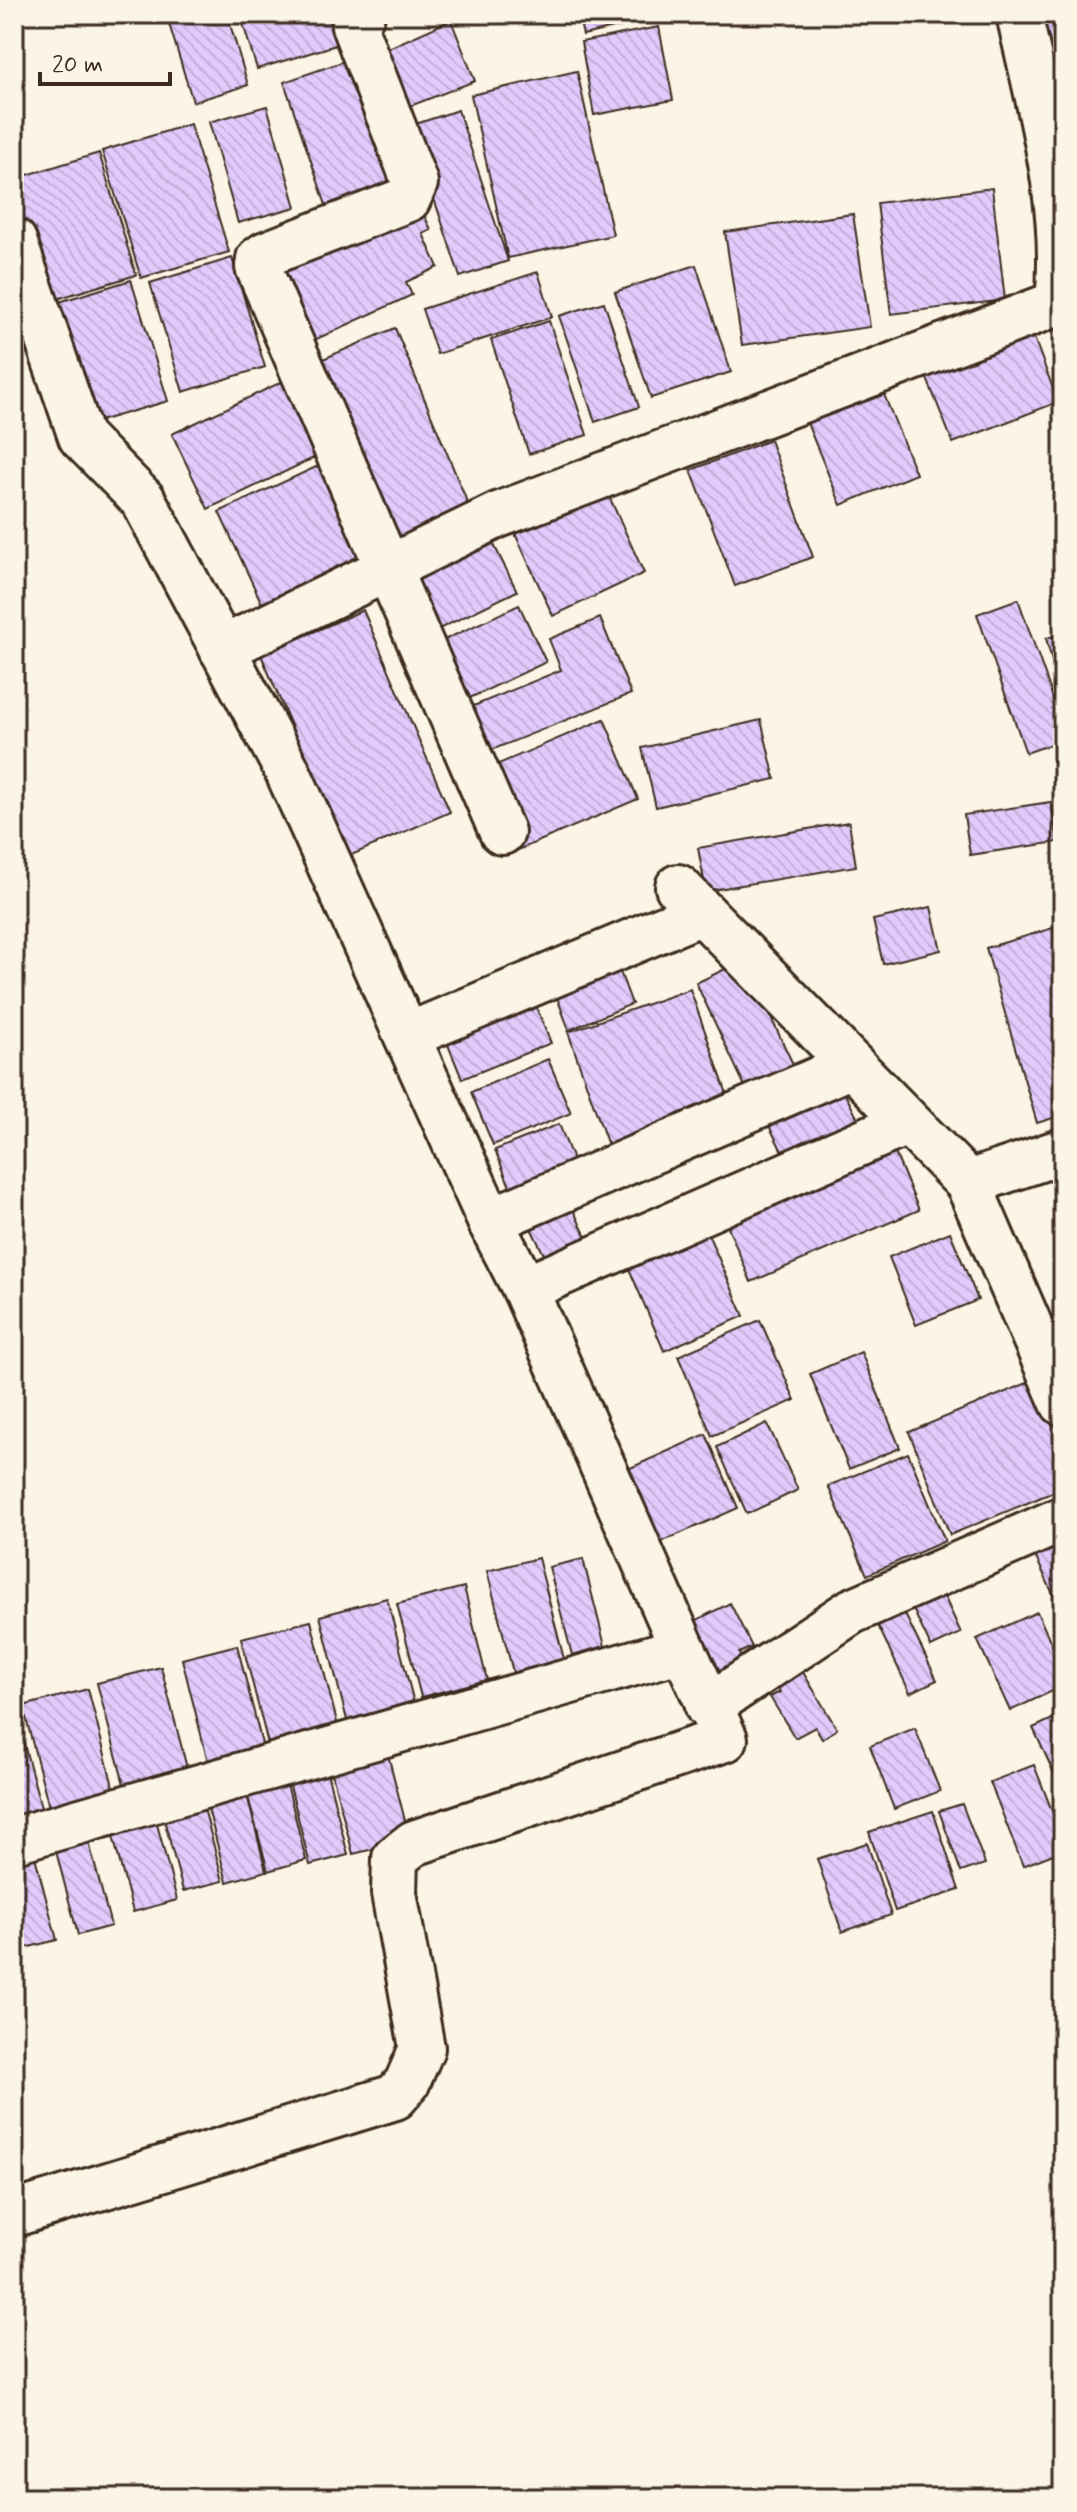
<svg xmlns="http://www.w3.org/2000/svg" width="1077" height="2512" font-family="Mynerve,sans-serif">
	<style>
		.building { fill: url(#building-back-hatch); stroke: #3b2a1e; stroke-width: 2 }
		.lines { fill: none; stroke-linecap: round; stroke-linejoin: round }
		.minor-casing { stroke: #3b2a1e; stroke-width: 50 }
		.minor { stroke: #fcf5e5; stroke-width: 44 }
	</style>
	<defs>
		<pattern id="building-back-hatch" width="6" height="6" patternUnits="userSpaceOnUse" patternTransform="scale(2)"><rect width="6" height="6" fill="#e1cbfc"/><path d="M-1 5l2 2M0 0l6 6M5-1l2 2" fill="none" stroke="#c2aed8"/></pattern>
	</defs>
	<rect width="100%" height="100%" fill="#fcf5e5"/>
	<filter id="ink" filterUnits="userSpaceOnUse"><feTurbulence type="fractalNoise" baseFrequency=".0125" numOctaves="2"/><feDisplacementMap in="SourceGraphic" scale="16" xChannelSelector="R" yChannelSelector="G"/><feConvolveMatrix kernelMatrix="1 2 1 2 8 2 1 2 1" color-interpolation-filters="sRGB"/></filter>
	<g filter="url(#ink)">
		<g class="building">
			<polygon points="166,14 227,14 248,85 193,102"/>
			<polygon points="240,14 327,14 336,45 257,69"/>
			<polygon points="578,14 665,14 666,16 583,35"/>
			<polygon points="1040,14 1063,14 1063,72 1053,74"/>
			<polygon points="451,20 475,81 400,110 386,49"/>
			<polygon points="659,27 673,100 594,115 581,42"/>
			<polygon points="359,56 401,179 326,205 284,82"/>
			<polygon points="577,71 613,235 508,258 471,95"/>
			<polygon points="267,106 296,207 238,223 209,122"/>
			<polygon points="458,110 508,261 460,277 410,126"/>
			<polygon points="190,124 229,252 141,278 102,151"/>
			<polygon points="99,153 136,275 40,304 14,217 14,179"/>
			<polygon points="992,188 1005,300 891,314 877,203"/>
			<polygon points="417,199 431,230 423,234 438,267 406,282 412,295 308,343 273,266"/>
			<polygon points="853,214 870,327 742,345 725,232"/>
			<polygon points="232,258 265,367 183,392 150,283"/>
			<polygon points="696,265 731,372 651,398 615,292"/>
			<polygon points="538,272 552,317 437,354 422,309"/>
			<polygon points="131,280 168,401 82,426 46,306"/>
			<polygon points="604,302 639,407 595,422 559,316"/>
			<polygon points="549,321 587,435 529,454 491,340"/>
			<polygon points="395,328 471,511 392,544 316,362"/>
			<polygon points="1033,335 1058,402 953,443 926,376"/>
			<polygon points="292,377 328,451 208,509 172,434"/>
			<polygon points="883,392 916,474 841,505 807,423"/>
			<polygon points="770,440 813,557 735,586 691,470"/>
			<polygon points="331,460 373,552 262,604 219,512"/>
			<polygon points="603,483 644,573 553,616 511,525"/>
			<polygon points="489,535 517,591 439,629 411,573"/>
			<polygon points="1018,599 1063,726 1063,740 1026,753 977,614"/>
			<polygon points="519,605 546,662 470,698 444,640"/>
			<polygon points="363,610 450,812 347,857 261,655"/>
			<polygon points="600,618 631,694 489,751 471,707 561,670 549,639"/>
			<polygon points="1063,634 1063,703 1046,638"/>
			<polygon points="604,719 638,799 516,851 482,771"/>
			<polygon points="761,720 775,779 656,807 642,748"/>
			<polygon points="1051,802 1058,842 970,855 964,815"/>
			<polygon points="849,822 856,866 706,891 698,848"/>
			<polygon points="931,907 941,950 883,964 873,920"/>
			<polygon points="1063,925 1063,1115 1037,1123 986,948"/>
			<polygon points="613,953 632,1004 569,1030 551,981"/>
			<polygon points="744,960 798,1075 750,1097 696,983"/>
			<polygon points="690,989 733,1111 611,1154 568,1032"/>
			<polygon points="531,994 551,1043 462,1079 442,1030"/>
			<polygon points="548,1059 571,1113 493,1145 471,1092"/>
			<polygon points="838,1080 864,1131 791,1169 765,1118"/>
			<polygon points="559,1124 578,1173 515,1199 495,1150"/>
			<polygon points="892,1146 919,1210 751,1282 724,1217"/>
			<polygon points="566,1195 592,1249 551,1269 524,1214"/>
			<polygon points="701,1218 744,1316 664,1351 622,1252"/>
			<polygon points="950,1232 978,1300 916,1325 889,1257"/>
			<polygon points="760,1320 795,1400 712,1436 678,1356"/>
			<polygon points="861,1352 900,1448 849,1469 810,1374"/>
			<polygon points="1037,1379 1063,1442 1063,1488 950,1535 909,1432"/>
			<polygon points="767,1423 798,1490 747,1514 717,1447"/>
			<polygon points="706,1434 738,1508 650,1547 617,1474"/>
			<polygon points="908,1453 945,1541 867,1575 828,1486"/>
			<polygon points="1063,1526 1063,1615 1029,1543"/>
			<polygon points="538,1558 565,1663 514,1676 487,1571"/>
			<polygon points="583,1559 605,1646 572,1655 549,1567"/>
			<polygon points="464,1587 487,1680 421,1697 397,1604"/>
			<polygon points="940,1587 961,1633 931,1647 909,1601"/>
			<polygon points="387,1598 415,1707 348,1724 320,1616"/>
			<polygon points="899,1602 937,1680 910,1693 873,1615"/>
			<polygon points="730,1603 752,1647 739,1653 745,1667 710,1685 681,1628"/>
			<polygon points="1037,1612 1063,1669 1063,1686 1010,1711 977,1639"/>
			<polygon points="311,1621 338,1726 268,1744 241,1638"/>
			<polygon points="237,1645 263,1748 208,1762 182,1659"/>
			<polygon points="798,1664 837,1729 822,1739 815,1727 795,1738 770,1697 780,1692 772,1679"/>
			<polygon points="161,1667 188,1772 125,1788 97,1683"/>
			<polygon points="88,1689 114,1790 49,1807 23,1706"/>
			<polygon points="15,1711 42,1811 14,1818 14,1712"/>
			<polygon points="1063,1714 1063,1785 1060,1786 1033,1728"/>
			<polygon points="915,1728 940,1791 894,1809 870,1746"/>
			<polygon points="385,1743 410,1840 353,1854 328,1758"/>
			<polygon points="324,1760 348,1855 310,1865 286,1770"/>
			<polygon points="1034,1765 1063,1839 1063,1850 1023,1866 990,1782"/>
			<polygon points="284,1772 306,1860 268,1871 244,1782"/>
			<polygon points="244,1783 266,1871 227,1882 204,1793"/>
			<polygon points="200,1793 223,1881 183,1891 160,1804"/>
			<polygon points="962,1804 985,1864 961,1872 939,1811"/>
			<polygon points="153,1809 177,1900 133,1912 109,1821"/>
			<polygon points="933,1811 959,1890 895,1911 869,1832"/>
			<polygon points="86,1831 111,1926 78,1935 53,1840"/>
			<polygon points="867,1843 891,1915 842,1932 817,1859"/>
			<polygon points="33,1849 57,1940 21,1949 14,1923 14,1854"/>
			<polygon points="14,1931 20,1956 14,1958"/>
		</g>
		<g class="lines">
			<defs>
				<g id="minor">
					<polyline points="362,14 354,26 415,183 408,199 266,254 259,259 258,267 502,832"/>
					<polyline points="14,241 81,437 143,500 287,770 490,1221 525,1289 683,1649"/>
					<path d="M 222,649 L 498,515 L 1058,303 C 1068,204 1040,110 1019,14"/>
					<polyline points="678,887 968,1183 1063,1403"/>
					<polyline points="407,1036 702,912"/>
					<polyline points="968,1183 1063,1151"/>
					<polyline points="490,1221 852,1065"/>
					<polyline points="525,1289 906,1123"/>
					<polyline points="708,1707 852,1611 1063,1519"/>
					<polyline points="14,1840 683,1649 725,1739 414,1843 395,1858 394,1893 422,2048 407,2083 395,2097 14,2214"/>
				</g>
			</defs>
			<use href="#minor" class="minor-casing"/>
			<use href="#minor" class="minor"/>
		</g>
	</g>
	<rect width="1077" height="2512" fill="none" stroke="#fcf5e5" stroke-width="48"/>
	<rect x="24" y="24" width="1029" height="2464" fill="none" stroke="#3b2a1e" stroke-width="3" filter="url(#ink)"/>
	<path d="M40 72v12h130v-12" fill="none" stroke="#3b2a1e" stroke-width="4"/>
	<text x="52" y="72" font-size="24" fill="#3b2a1e" stroke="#fcf5e5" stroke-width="6" paint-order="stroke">20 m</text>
</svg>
